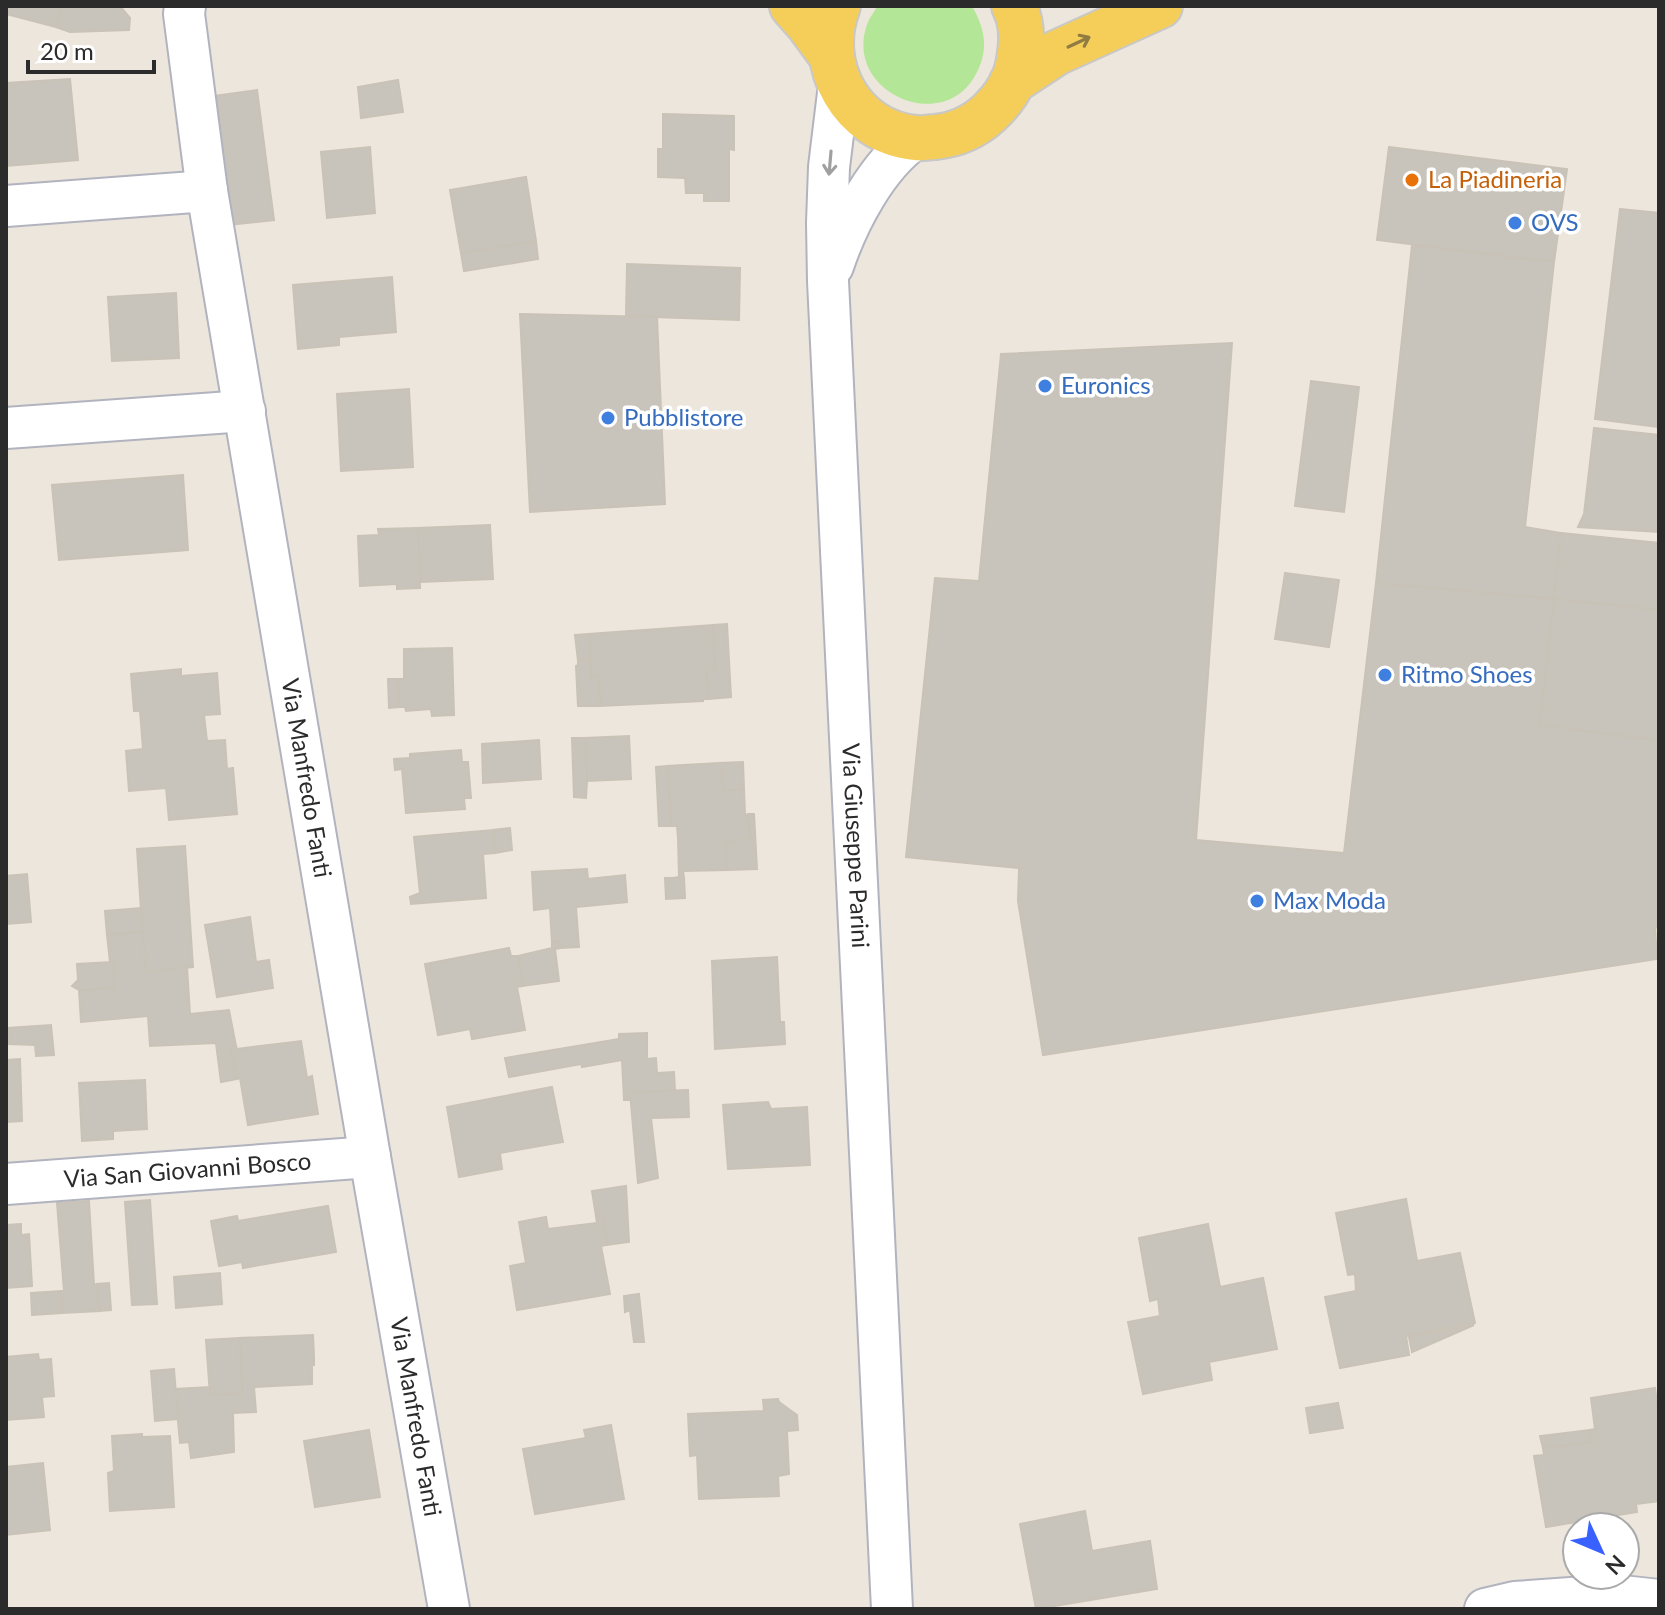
<svg xmlns="http://www.w3.org/2000/svg" width="1665" height="1615" font-family="Lato,sans-serif">
	<style>
		.green { fill: #b4e697 }
		.building { fill: #c9c4bb; stroke: #c9c2b6; stroke-width: 2 }
		.lines { fill: none; stroke-linecap: round; stroke-linejoin: round }
		.street-casing { stroke: #b1b4bf; stroke-width: 44 }
		.primary-casing { stroke: #c8c8c8; stroke-width: 48 }
		.street { stroke: #fff; stroke-width: 40 }
		.primary { stroke: #f5ce5a; stroke-width: 44 }
		.oneway { stroke: #907c42 }
		.oneway2 { stroke: #a0a0a0 }
		.food-dot { fill: #e8710a; stroke: #fff; stroke-width: 3 }
		.shop-dot { fill: #3f7fe0; stroke: #fff; stroke-width: 3 }
		.labels { text-anchor: middle; stroke-width: 7; stroke-linejoin: round; paint-order: stroke }
		.food-label { font-size: 24px; fill: #c56008; stroke: #fff; text-anchor: start }
		.shop-label { font-size: 24px; fill: #366cbe; stroke: #fff; text-anchor: start }
		.street-label { font-size: 24px; fill: #2b2b2b; stroke: #fff }
	</style>
	<rect width="100%" height="100%" fill="#ede6dd"/>
	<path class="green" d="M 877,6 L 972,6 C 984,27 989,47 978,70 C 947,139 840,92 868,22 C 870,17 875,11 877,6 Z"/>
	<g class="building">
		<polygon points="6,6 61,6 56,27 6,14"/>
		<polygon points="61,6 120,6 130,18 129,30 70,32 56,27"/>
		<polygon points="70,79 78,160 6,166 6,83"/>
		<polygon points="398,80 403,112 361,118 358,87"/>
		<polygon points="257,90 274,220 229,225 213,96"/>
		<polygon points="663,114 734,116 734,150 729,149 729,201 704,201 704,193 686,193 685,178 658,177 658,149 663,149"/>
		<polygon points="370,147 375,213 327,218 321,152"/>
		<polygon points="1389,147 1567,169 1554,262 1377,240"/>
		<polygon points="526,177 536,241 461,253 450,190"/>
		<polygon points="1620,209 1659,213 1659,427 1595,419"/>
		<polygon points="536,241 538,259 464,271 461,253"/>
		<polygon points="1412,245 1554,262 1525,527 1561,533 1554,599 1376,583"/>
		<polygon points="627,264 740,268 739,320 626,316"/>
		<polygon points="392,277 396,332 339,337 339,345 298,349 293,285"/>
		<polygon points="176,293 179,358 112,361 108,297"/>
		<polygon points="520,314 657,317 665,504 530,512"/>
		<polygon points="1232,343 1196,840 1344,853 1376,583 1554,599 1540,725 1659,740 1659,928 1655,927 1657,959 1043,1055 1018,901 1019,868 906,857 935,578 979,581 1001,354"/>
		<polygon points="1311,381 1359,387 1344,512 1295,506"/>
		<polygon points="409,389 413,467 341,471 337,394"/>
		<polygon points="1594,428 1659,435 1659,532 1578,527 1584,514"/>
		<polygon points="183,475 188,550 59,560 52,485"/>
		<polygon points="490,525 493,579 420,582 418,528"/>
		<polygon points="418,528 420,588 397,589 397,584 360,586 358,536 379,535 378,529"/>
		<polygon points="1561,533 1659,543 1659,610 1554,599"/>
		<polygon points="1285,573 1339,580 1329,647 1275,639"/>
		<polygon points="1554,599 1659,610 1659,740 1540,725"/>
		<polygon points="727,624 731,697 709,699 706,672 715,670 713,625"/>
		<polygon points="713,625 715,670 706,672 709,699 703,699 703,701 600,706 599,676 591,677 589,634"/>
		<polygon points="589,634 590,660 578,661 575,635"/>
		<polygon points="452,648 454,715 432,716 431,709 406,711 405,707 399,707 398,679 404,679 404,649"/>
		<polygon points="590,660 591,677 599,676 600,706 578,706 576,666 578,665 578,661"/>
		<polygon points="181,669 181,676 217,673 220,714 204,715 207,741 225,740 227,769 233,768 237,814 169,820 166,788 129,791 126,751 143,749 140,711 134,711 131,674"/>
		<polygon points="388,679 398,679 399,707 389,708"/>
		<polygon points="629,736 631,779 587,781 585,738"/>
		<polygon points="572,738 585,738 587,781 586,798 574,797"/>
		<polygon points="539,740 541,779 483,783 482,744"/>
		<polygon points="461,750 462,762 468,762 471,798 464,798 465,809 406,813 402,769 395,770 394,759 410,758 410,754"/>
		<polygon points="743,762 744,789 723,791 721,764 719,763"/>
		<polygon points="719,763 721,764 723,791 744,789 745,815 749,814 750,839 726,841 727,870 683,871 684,878 673,878 679,877 678,838 677,826 671,826 667,766"/>
		<polygon points="667,766 671,826 659,826 656,767"/>
		<polygon points="749,814 754,814 757,869 727,870 726,841 750,839"/>
		<polygon points="510,828 512,850 495,853 493,830"/>
		<polygon points="493,830 495,853 483,854 486,898 411,904 410,897 420,893 414,837"/>
		<polygon points="185,846 193,967 145,972 137,849"/>
		<polygon points="587,869 588,879 625,875 627,902 576,907 579,947 561,948 559,941 552,943 550,908 534,910 532,872"/>
		<polygon points="27,874 31,922 6,924 6,876"/>
		<polygon points="665,878 684,878 685,898 666,899"/>
		<polygon points="141,908 143,932 107,935 105,911"/>
		<polygon points="250,917 256,962 269,960 273,988 217,997 205,925"/>
		<polygon points="143,932 145,972 187,967 190,1014 229,1010 236,1046 231,1046 237,1079 221,1082 216,1043 150,1046 148,1016 81,1022 79,990 115,988 113,962 110,962 107,935"/>
		<polygon points="559,941 561,948 555,949 559,981 523,986 518,956 552,948 552,943"/>
		<polygon points="509,948 511,956 518,956 523,986 517,987 525,1030 472,1039 470,1029 438,1035 425,964"/>
		<polygon points="777,957 780,1022 784,1022 785,1044 715,1049 712,961"/>
		<polygon points="113,962 115,988 79,990 72,986 78,980 77,964"/>
		<polygon points="51,1025 54,1055 36,1056 35,1045 9,1044 8,1028"/>
		<polygon points="647,1033 647,1059 656,1058 657,1073 674,1072 675,1091 630,1092 631,1100 624,1100 622,1060 582,1067 581,1064 509,1077 505,1058 619,1039 619,1034"/>
		<polygon points="301,1041 307,1078 312,1076 318,1114 248,1125 240,1078 237,1079 231,1046 236,1046 237,1049"/>
		<polygon points="20,1059 22,1121 6,1122 6,1060"/>
		<polygon points="145,1080 147,1129 113,1131 113,1139 82,1141 79,1083"/>
		<polygon points="552,1087 563,1142 500,1153 502,1169 459,1177 447,1107"/>
		<polygon points="688,1090 689,1117 651,1118 658,1178 638,1183 630,1092"/>
		<polygon points="768,1102 771,1109 807,1107 810,1165 728,1169 723,1105"/>
		<polygon points="626,1186 629,1242 607,1245 602,1215 596,1216 592,1191"/>
		<polygon points="1406,1199 1417,1261 1460,1253 1475,1323 1406,1336 1409,1355 1340,1368 1325,1297 1356,1291 1355,1274 1348,1275 1336,1213"/>
		<polygon points="150,1200 157,1304 132,1305 125,1202"/>
		<polygon points="89,1201 94,1285 97,1284 100,1311 62,1313 61,1291 64,1291 57,1203"/>
		<polygon points="328,1206 336,1252 243,1268 242,1262 219,1266 211,1221 237,1216 238,1221"/>
		<polygon points="602,1215 607,1245 601,1246 610,1294 517,1310 510,1266 526,1263 519,1222 546,1217 548,1229 597,1223 596,1216"/>
		<polygon points="21,1224 21,1235 29,1234 32,1286 6,1288 6,1225"/>
		<polygon points="1208,1224 1220,1287 1263,1278 1277,1349 1209,1362 1212,1380 1143,1394 1128,1322 1160,1316 1158,1299 1150,1301 1139,1238"/>
		<polygon points="220,1273 222,1304 176,1308 174,1277"/>
		<polygon points="109,1283 111,1310 100,1311 97,1284"/>
		<polygon points="61,1291 62,1313 32,1315 31,1293"/>
		<polygon points="639,1294 644,1342 634,1342 630,1310 625,1312 624,1296"/>
		<polygon points="1474,1325 1412,1352 1409,1337"/>
		<polygon points="313,1335 314,1357 314,1365 312,1365 312,1384 254,1387 256,1412 233,1413 234,1452 191,1458 189,1442 180,1443 175,1389 210,1387 210,1395 242,1393 239,1338"/>
		<polygon points="239,1338 242,1393 210,1395 206,1340"/>
		<polygon points="38,1354 39,1360 51,1359 54,1396 42,1397 44,1417 6,1420 6,1357"/>
		<polygon points="174,1369 178,1419 155,1421 151,1371"/>
		<polygon points="1655,1388 1659,1419 1659,1501 1636,1504 1637,1512 1546,1527 1534,1456 1544,1455 1543,1448 1591,1442 1589,1430 1595,1429 1591,1398"/>
		<polygon points="778,1399 779,1402 797,1415 798,1430 787,1431 789,1474 778,1476 779,1496 699,1499 697,1455 690,1456 688,1414 764,1411 763,1400"/>
		<polygon points="1338,1403 1343,1428 1310,1433 1306,1408"/>
		<polygon points="611,1425 624,1499 535,1514 523,1449 586,1438 584,1430"/>
		<polygon points="369,1430 380,1497 315,1507 304,1441"/>
		<polygon points="1589,1430 1591,1442 1543,1448 1540,1436"/>
		<polygon points="142,1434 142,1437 170,1436 174,1507 110,1511 108,1473 114,1471 112,1436"/>
		<polygon points="43,1463 50,1530 6,1535 6,1467"/>
		<polygon points="1085,1511 1092,1551 1150,1541 1157,1589 1036,1609 1020,1524"/>
	</g>
	<g class="lines">
		<defs>
			<g id="street">
				<path id="s1" d="M 185,6 L 184,14 L 207,191 L 370,1157 L 449,1609"/>
				<path id="s2" d="M 839,85 L 829,167 L 827,223 L 828,281 L 892,1609"/>
				<polyline points="6,206 207,191"/>
				<path d="M 833,266 C 848,221 877,165 916,138"/>
				<polyline points="6,428 245,411"/>
				<path id="s3" d="M 6,1184 L 370,1157"/>
				<polyline points="1485,1609 1515,1602 1613,1595 1659,1600"/>
			</g>
			<g id="primary">
				<polyline points="792,6 808,24 830,54"/>
				<path d="M 838,6 C 815,65 851,132 916,138 C 922,139 929,137 935,137 C 955,135 974,127 989,113 C 1005,98 1016,81 1019,60 C 1022,43 1023,23 1014,6"/>
				<polyline points="1012,82 1056,53 1160,6"/>
			</g>
		</defs>
		<use href="#street" class="street-casing"/>
		<use href="#primary" class="primary-casing"/>
		<use href="#street" class="street"/>
		<use href="#primary" class="primary"/>
	</g>
	<defs><path id="oneway-shaft" d="M-6 0H5M1.5-3L5.5 0L1.5 3" fill="none" stroke-width="1.6" stroke-linecap="round" stroke-linejoin="round" transform="scale(2)"/></defs>
	<use class="oneway" href="#oneway-shaft" transform="translate(1079 42) rotate(-25)"/>
	<use class="oneway2" href="#oneway-shaft" transform="translate(830 163) rotate(95)"/>
	<circle class="food-dot" cx="1412" cy="180" r="8"/>
	<g class="shop-dot">
		<circle cx="1515" cy="223" r="8"/>
		<circle cx="1045" cy="386" r="8"/>
		<circle cx="608" cy="418" r="8"/>
		<circle cx="1385" cy="675" r="8"/>
		<circle cx="1257" cy="901" r="8"/>
	</g>
	<g class="labels">
		<g class="food-label">
			<text x="1428" y="188">La Piadineria</text>
		</g>
		<g class="shop-label">
			<text x="1531" y="231">OVS</text>
			<text x="1061" y="394">Euronics</text>
			<text x="624" y="426">Pubblistore</text>
			<text x="1401" y="683">Ritmo Shoes</text>
			<text x="1273" y="909">Max Moda</text>
		</g>
		<g class="street-label">
			<text dy="8" stroke="none"><textPath href="#s1" startOffset="782">Via Manfredo Fanti</textPath></text>
			<text dy="8" stroke="none"><textPath href="#s2" startOffset="762">Via Giuseppe Parini</textPath></text>
			<text dy="8" stroke="none"><textPath href="#s3" startOffset="182">Via San Giovanni Bosco</textPath></text>
			<text dy="8" stroke="none"><textPath href="#s1" startOffset="1430">Via Manfredo Fanti</textPath></text>
		</g>
	</g>
	<rect width="1665" height="1615" fill="none" stroke="#2b2b2b" stroke-width="16"/>
	<g transform="translate(1601 1551) rotate(134)"><circle r="38" fill="#ffffff" stroke="#aaaaaa" stroke-width="2"/>
	<path d="M0-6L14 30L0 20L-14 30Z" fill="#3861ff"/>
	<text y="-12" font-size="22" font-weight="bold" text-anchor="middle" fill="#2b2b2b">N</text>
	</g>
	<path d="M28 60v12h126v-12" fill="none" stroke="#2b2b2b" stroke-width="4"/>
	<text x="40" y="60" font-size="24" fill="#2b2b2b" stroke="#ffffff" stroke-width="6" paint-order="stroke">20 m</text>
</svg>
